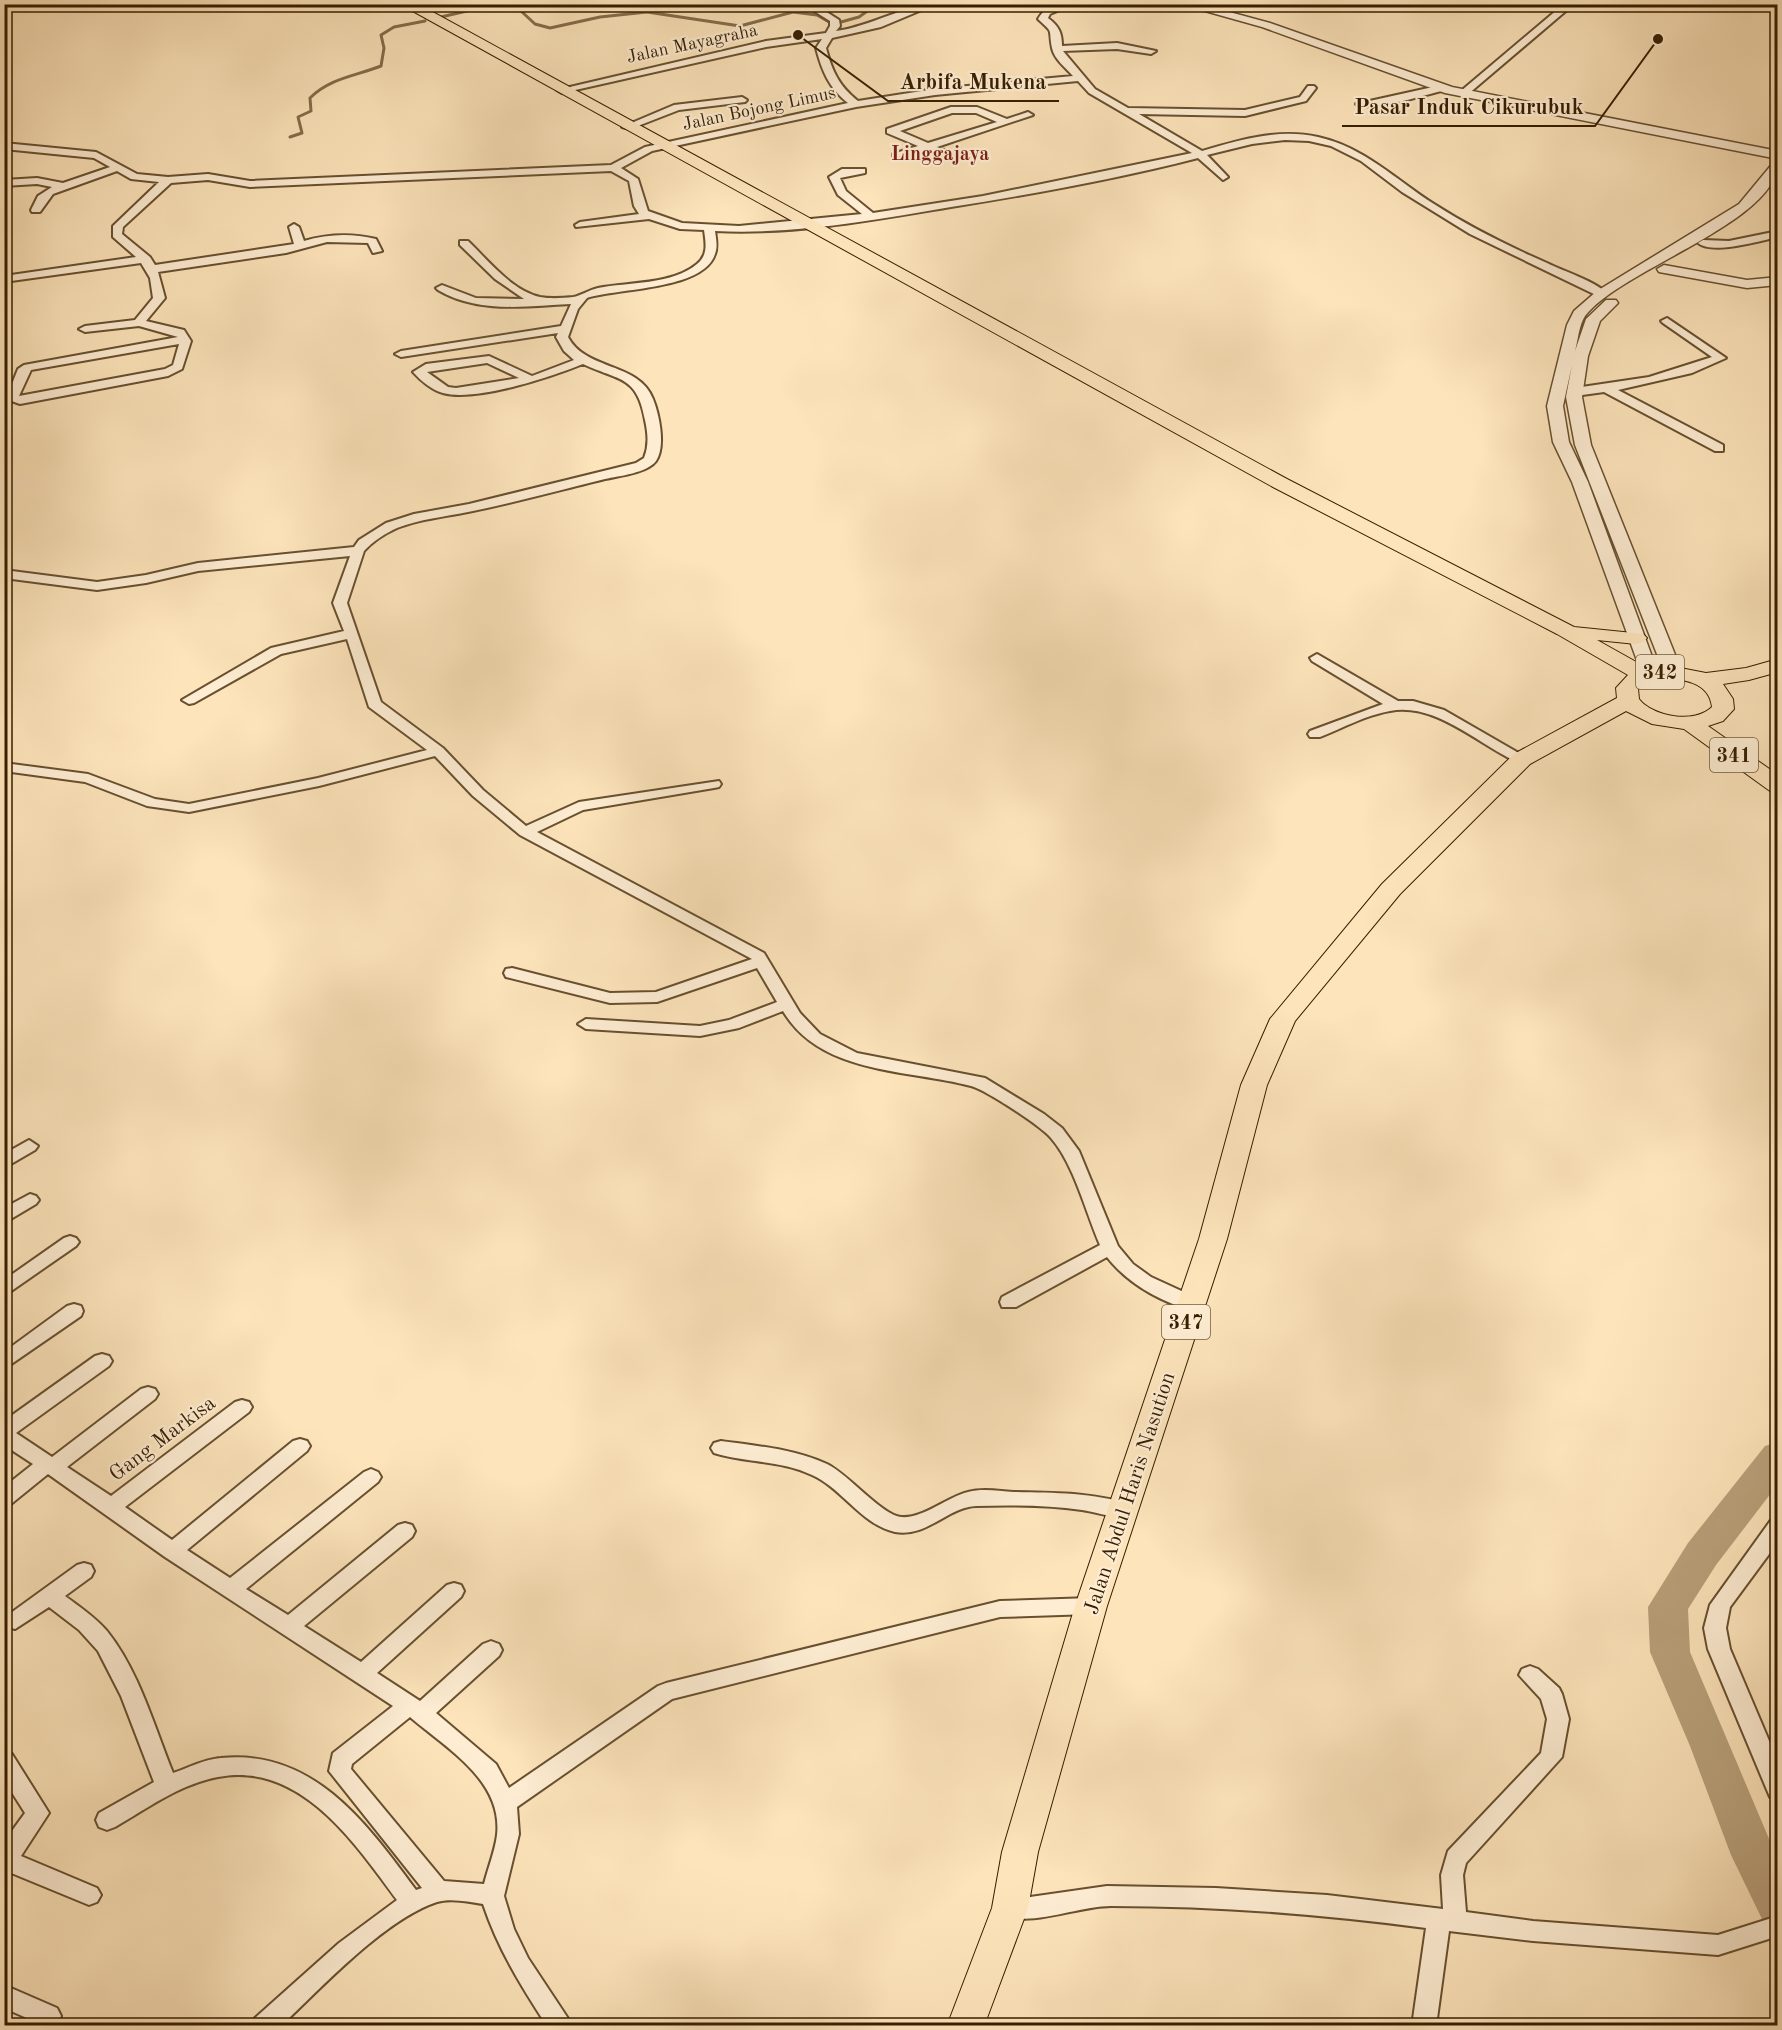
<svg xmlns="http://www.w3.org/2000/svg" width="1782" height="2030" font-family="'Old Standard TT',serif">
	<style>
		.lines { fill: none; stroke-linecap: round; stroke-linejoin: round }
		.stream { stroke: #856d4a; stroke-width: 3 }
		.river { fill: #b9a17b; fill-rule: evenodd }
		.minor-casing { stroke: #68502f; stroke-width: 4 }
		.tertiary-casing { stroke: #68502f; stroke-width: 3 }
		.primary-casing { stroke: #361e00; stroke-width: 2 }
		.minor { fill: #feedd3; fill-rule: evenodd }
		.tertiary { fill: #feedd3; fill-rule: evenodd }
		.primary { fill: #fde4bb; fill-rule: evenodd }
		.labels { text-anchor: middle; stroke-width: 4.5; stroke-linejoin: round; paint-order: stroke }
		.far-street-label { font-size: 18px; fill: #361e00; stroke: #feedd3 }
		.far-quarter-label { font-size: 20px; font-weight: bold; fill: #7a1f14; stroke: #feedd3 }
		.shield { fill: #feedd3; stroke: #725c3f; stroke-width: 1.5 }
		.shield-label { font-size: 20px; font-weight: bold; fill: #361e00 }
		.street-label { font-size: 21px; fill: #361e00; stroke: #feedd3 }
		.leader { fill: none; stroke: #361e00; stroke-width: 2 }
		.callout-dot { fill: #361e00; stroke: #feedd3; stroke-width: 2 }
		.callout-label { font-size: 22px; text-anchor: middle; font-weight: bold; fill: #361e00; stroke: #feedd3; stroke-width: 4.5; stroke-linejoin: round; paint-order: stroke }
	</style>
	<rect width="100%" height="100%" fill="#fde4bb"/>
	<filter id="stains"><feTurbulence type="fractalNoise" baseFrequency=".00333" numOctaves="4"/><feColorMatrix values="0 0 0 0 .2 0 0 0 0 .09 0 0 0 0 .02 0 0 0 .5 -.17"/></filter>
	<radialGradient id="worn" r=".72"><stop offset=".6" stop-color="#630" stop-opacity="0"/><stop offset="1" stop-color="#630" stop-opacity=".3"/></radialGradient>
	<g class="lines">
		<g class="stream">
			<polyline points="524,4 521,11 535,24 550,28 600,17 647,12 740,26 793,12 817,15 829,22 841,22 859,17 877,4"/>
			<polyline points="441,17 497,4"/>
			<path d="M 290,137 L 302,133 L 298,117 L 311,111 L 310,98 C 330,78 356,76 381,66 L 384,48 L 381,35 L 394,27 L 425,21"/>
		</g>
		<polygon class="river" points="1778,1442 1778,1484 1716,1565 1688,1609 1690,1652 1778,1860 1778,1924 1762,1919 1731,1855 1690,1746 1650,1652 1648,1607 1688,1543 1765,1446"/>
		<defs>
			<g id="minor">
				<path d="M 820,4 L 830,4 L 825,11 L 839,20 L 840,26 L 836,31 C 870,27 906,4 936,4 L 881,27 L 832,38 L 826,48 C 832,71 839,86 858,101 L 935,89 L 1073,76 C 1066,68 1054,59 1052,48 C 1048,27 1055,35 1038,19 C 1046,5 1059,4 1074,4 L 1050,14 L 1048,18 C 1059,26 1062,33 1062,46 L 1117,43 L 1156,51 L 1151,54 L 1117,49 L 1063,51 L 1095,89 L 1128,108 L 1245,110 L 1300,97 L 1308,86 L 1314,86 L 1316,88 L 1306,101 L 1245,116 L 1139,114 L 1202,151 C 1239,140 1279,128 1318,137 C 1364,147 1396,180 1434,204 C 1470,227 1508,246 1547,263 C 1565,272 1593,280 1608,294 L 1598,296 L 1470,234 L 1402,192 L 1361,161 L 1331,146 L 1309,141 L 1285,140 L 1252,144 L 1207,155 L 1228,177 L 1223,180 L 1198,158 C 1117,179 1033,194 951,207 C 874,220 794,235 715,231 C 716,238 718,247 715,254 C 704,290 618,288 587,298 L 578,309 L 568,337 C 586,371 639,362 653,399 C 659,414 666,446 656,461 C 647,473 619,476 605,479 C 560,490 514,503 468,512 C 444,517 420,519 397,528 C 386,533 372,542 364,551 L 347,603 L 381,702 L 443,748 L 483,790 L 526,826 L 579,802 L 719,781 L 721,784 L 719,787 L 714,788 L 583,810 L 537,832 L 764,953 L 800,1013 L 820,1034 L 857,1053 L 985,1078 L 1044,1114 L 1062,1128 L 1079,1151 L 1118,1246 L 1133,1264 L 1151,1277 L 1199,1299 L 1201,1304 L 1199,1309 L 1192,1311 C 1160,1301 1128,1284 1107,1257 L 1016,1307 L 1002,1307 L 1000,1302 L 1002,1297 L 1100,1245 C 1086,1213 1074,1164 1051,1138 C 1041,1126 986,1090 971,1086 C 907,1069 821,1075 783,1011 L 739,1028 L 700,1036 L 586,1029 L 578,1024 L 586,1019 L 700,1026 L 729,1020 L 777,1002 L 757,968 L 657,1002 L 610,1003 L 506,977 L 504,973 L 506,969 L 512,968 L 610,993 L 656,992 L 752,959 L 520,835 L 473,796 L 435,756 L 319,786 L 189,812 L 147,806 L 85,782 L 4,771 L 4,763 L 88,774 L 155,799 L 189,804 L 318,778 L 427,750 L 369,707 L 347,639 L 281,654 L 194,703 L 189,704 L 182,700 L 271,648 L 344,631 L 333,603 L 350,556 L 198,571 L 146,583 L 97,590 L 4,578 L 4,570 L 97,582 L 146,575 L 198,563 L 354,547 L 359,540 L 386,523 L 414,514 L 469,504 L 636,463 L 644,458 C 649,445 648,434 645,420 C 637,375 619,381 583,364 C 551,377 476,402 443,393 C 433,391 420,380 413,372 L 426,364 L 489,356 L 532,376 L 574,360 L 564,351 L 556,337 L 558,333 L 401,357 L 395,354 L 401,351 L 561,326 L 571,304 C 527,306 478,314 438,290 L 436,288 L 442,285 L 476,298 L 524,299 L 495,279 L 460,245 L 460,241 L 468,241 C 489,261 511,290 540,297 C 551,299 563,298 573,297 C 580,296 589,290 598,288 C 628,282 672,285 697,264 C 708,255 706,244 704,230 L 680,229 L 649,219 L 576,227 L 575,225 L 580,222 L 639,214 L 634,206 L 629,181 L 611,171 L 250,187 L 208,180 L 171,183 L 123,227 L 122,234 L 150,257 L 155,265 L 294,244 L 289,227 L 294,224 L 299,227 L 304,241 C 328,234 351,233 376,239 L 382,251 L 373,253 L 368,243 L 327,242 L 286,253 L 158,272 L 165,298 L 146,321 L 184,330 L 191,341 L 182,369 L 168,376 L 20,404 L 6,399 L 18,369 L 24,365 L 178,337 L 139,326 L 85,332 L 79,329 L 85,326 L 135,320 L 153,298 L 150,278 L 141,263 L 4,282 L 4,276 L 136,257 L 113,237 L 113,226 L 159,182 L 131,179 L 117,171 L 53,194 L 40,212 L 32,212 L 31,210 L 38,196 L 52,187 L 37,184 L 4,186 L 4,180 L 37,178 L 63,183 L 110,167 L 94,158 L 4,149 L 4,143 L 96,152 L 137,174 L 168,177 L 208,174 L 250,181 L 611,165 L 645,147 L 848,103 C 829,88 822,71 816,48 L 822,39 L 766,47 L 562,93 L 557,90 L 766,41 L 826,33 L 830,26 L 830,21 L 814,11 ZM 1078,81 L 1089,93 L 1192,153 L 983,196 L 873,213 L 846,191 L 840,178 L 865,173 L 865,169 L 842,169 L 829,177 L 838,195 L 862,214 L 739,226 L 682,223 L 648,211 L 638,179 L 621,168 L 652,151 L 856,107 L 935,95 ZM 179,344 L 173,365 L 165,369 L 19,396 L 31,370 ZM 487,363 L 519,378 L 456,388 L 448,387 L 427,372 Z"/>
				<polygon points="1564,4 1574,4 1467,95 1461,95 1461,91"/>
				<path d="M 1442,85 L 1445,86 L 1445,90 C 1428,94 1369,113 1356,104 Z"/>
				<polygon points="742,97 747,100 745,102 679,110 630,129 622,127 674,105"/>
				<path d="M 951,107 L 977,107 L 1007,119 L 1028,112 L 1033,115 L 937,147 L 947,151 L 947,155 L 927,150 L 893,158 L 893,154 L 918,146 L 887,133 L 887,129 ZM 952,113 L 976,113 L 997,122 L 928,143 L 900,131 Z"/>
				<path d="M 1778,231 L 1778,237 C 1759,241 1713,255 1698,243 L 1703,240 L 1729,241 Z"/>
				<polygon points="1667,318 1726,358 1692,373 1618,390 1723,445 1723,451 1715,451 1604,392 1575,396 1569,392 1575,388 1649,377 1712,357 1663,323 1661,321"/>
				<path d="M 1317,654 L 1398,701 L 1413,701 L 1444,710 L 1529,759 L 1527,762 L 1517,762 C 1478,744 1435,702 1390,711 C 1366,715 1343,728 1320,737 L 1310,737 L 1308,734 L 1310,731 L 1383,704 L 1312,661 L 1310,658 Z"/>
				<polygon points="29,1140 38,1146 35,1150 4,1168 4,1154"/>
				<polygon points="30,1194 36,1196 39,1200 36,1204 4,1223 4,1208"/>
				<polygon points="70,1236 76,1238 79,1242 76,1246 4,1296 4,1280 64,1238"/>
				<polygon points="74,1304 81,1306 83,1311 81,1316 4,1369 4,1352 67,1306"/>
				<path d="M 102,1354 L 109,1356 L 112,1361 L 109,1366 L 16,1433 L 52,1457 L 141,1389 L 148,1387 L 155,1389 L 158,1394 L 155,1399 L 67,1467 L 111,1496 L 235,1402 L 242,1400 L 249,1402 L 252,1407 L 249,1412 L 125,1507 L 172,1540 L 293,1441 L 300,1439 L 307,1441 L 310,1446 L 307,1451 L 187,1550 L 230,1578 L 364,1472 L 371,1469 L 378,1472 L 381,1477 L 378,1482 L 246,1589 L 288,1615 L 398,1525 L 405,1523 L 412,1525 L 415,1531 L 412,1537 L 304,1626 L 361,1662 L 447,1585 L 454,1583 L 461,1585 L 464,1591 L 461,1597 L 377,1673 L 420,1701 L 483,1644 L 491,1641 L 499,1644 L 502,1650 L 499,1656 L 436,1713 L 496,1764 L 509,1788 L 658,1686 L 666,1683 L 1000,1601 L 1091,1598 L 1098,1600 L 1101,1606 L 1098,1612 L 1091,1614 L 1000,1617 L 672,1699 L 517,1807 L 519,1834 L 504,1896 L 514,1929 L 528,1958 L 573,2026 L 547,2026 C 521,1986 498,1949 483,1904 C 469,1902 451,1898 437,1902 C 385,1919 321,1988 281,2026 L 251,2026 L 255,2018 L 339,1943 L 397,1900 C 355,1843 300,1761 218,1777 C 180,1784 148,1808 115,1827 L 107,1830 L 99,1827 L 96,1820 L 99,1813 L 154,1782 L 121,1696 L 98,1651 L 79,1630 L 49,1607 L 15,1629 L 8,1627 L 4,1621 L 8,1615 L 77,1565 L 84,1563 L 91,1565 L 94,1571 L 91,1577 L 65,1596 C 80,1607 95,1617 107,1631 C 139,1671 154,1726 173,1773 C 188,1768 205,1759 221,1758 C 314,1749 367,1824 416,1890 L 422,1888 L 329,1771 L 333,1753 L 393,1706 L 165,1557 L 48,1474 L 11,1504 L 4,1507 L 4,1487 L 33,1464 L 4,1445 L 4,1421 L 95,1356 ZM 410,1717 C 446,1748 503,1780 497,1835 C 495,1851 488,1868 484,1884 L 444,1881 L 351,1769 L 352,1764 Z"/>
				<path d="M 721,1441 C 757,1446 794,1449 827,1464 C 848,1474 883,1516 901,1517 C 923,1519 947,1497 968,1492 C 982,1488 999,1491 1014,1492 C 1053,1493 1093,1492 1131,1505 L 1134,1510 L 1131,1515 C 1116,1520 1097,1512 1082,1510 C 1048,1505 1010,1505 976,1506 C 948,1507 926,1538 895,1532 C 861,1524 843,1489 812,1475 C 781,1460 746,1463 714,1453 L 711,1448 L 714,1443 Z"/>
				<polygon points="1778,1518 1778,1542 1730,1607 1726,1628 1730,1649 1778,1762 1778,1799 1770,1797 1767,1790 1708,1649 1704,1628 1710,1605 1771,1520"/>
				<path d="M 1530,1666 L 1538,1669 L 1559,1688 L 1562,1694 L 1569,1719 L 1562,1757 L 1466,1863 L 1463,1875 L 1466,1912 L 1533,1921 L 1718,1935 L 1778,1916 L 1778,1936 L 1718,1955 L 1533,1941 L 1449,1931 L 1436,2026 L 1412,2026 L 1426,1928 C 1321,1914 1216,1906 1111,1906 C 1078,1906 1033,1927 1002,1915 L 998,1908 L 1002,1901 L 1107,1886 L 1216,1888 L 1327,1895 L 1443,1909 L 1441,1875 L 1448,1851 L 1541,1753 L 1547,1719 L 1541,1699 L 1519,1675 L 1522,1669 Z"/>
				<polygon points="4,1752 12,1754 49,1813 21,1856 97,1888 101,1895 97,1902 89,1905 4,1870 4,1842 25,1813 4,1780"/>
				<polygon points="4,1985 57,2008 61,2016 57,2024 45,2026 4,2008"/>
			</g>
			<g id="tertiary">
				<polygon points="1180,4 1200,4 1270,23 1452,87 1778,151 1778,159 1445,93 1262,27"/>
				<path d="M 1778,162 C 1778,222 1621,269 1585,316 C 1579,325 1578,340 1575,351 L 1586,319 L 1606,300 L 1616,300 L 1618,303 L 1600,321 L 1588,356 L 1582,397 L 1591,445 L 1682,672 L 1679,676 L 1673,677 L 1664,672 L 1575,445 L 1566,397 L 1572,365 L 1563,406 L 1569,442 L 1588,482 L 1658,673 L 1649,678 L 1643,677 L 1572,482 L 1553,442 L 1547,406 L 1567,325 L 1574,311 L 1597,291 L 1739,204 L 1773,163 Z"/>
				<polygon points="1664,265 1747,280 1778,277 1778,285 1747,288 1659,272 1657,269"/>
			</g>
			<path id="primary" d="M 400,4 L 418,4 L 1287,479 L 1574,627 L 1643,634 L 1647,638 L 1643,642 L 1636,644 L 1597,640 L 1647,668 L 1670,666 L 1706,673 L 1746,668 L 1778,659 L 1778,672 L 1749,680 L 1723,684 L 1733,699 L 1734,709 L 1723,721 L 1708,726 L 1778,775 L 1778,793 L 1770,791 L 1684,729 L 1652,724 L 1626,711 L 1530,764 L 1400,894 L 1295,1021 L 1267,1085 L 1227,1239 L 1107,1606 L 1038,1852 L 1028,1908 L 984,2026 L 947,2026 L 992,1908 L 1002,1852 L 1075,1606 L 1199,1239 L 1241,1085 L 1270,1019 L 1382,884 L 1514,754 L 1617,698 L 1616,688 L 1628,675 L 1557,634 L 1273,487 ZM 1660,678 C 1682,679 1709,681 1712,707 C 1695,724 1653,717 1639,699 L 1638,689 L 1649,681 Z"/>
		</defs>
		<use href="#minor" class="minor-casing"/>
		<use href="#tertiary" class="tertiary-casing"/>
		<use href="#primary" class="primary-casing"/>
		<use href="#minor" class="minor"/>
		<use href="#tertiary" class="tertiary"/>
		<use href="#primary" class="primary"/>
	</g>
	<g class="labels">
		<g class="far-street-label">
			<text transform="translate(692 43) rotate(-12)" y="6">Jalan Mayagraha</text>
			<text transform="translate(759 108) rotate(-12)" y="6">Jalan Bojong Limus</text>
		</g>
		<g class="far-quarter-label">
			<text x="940" y="160">Linggajaya</text>
		</g>
		<g class="shield">
			<rect x="1636" y="655" width="48" height="34" rx="4.5"/>
			<rect x="1710" y="738" width="48" height="34" rx="4.5"/>
			<rect x="1162" y="1305" width="48" height="34" rx="4.5"/>
		</g>
		<g class="shield-label">
			<text x="1660" y="679">342</text>
			<text x="1734" y="762">341</text>
			<text x="1186" y="1329">347</text>
		</g>
		<g class="street-label">
			<text transform="translate(162 1438) rotate(-37)" y="7">Gang Markisa</text>
			<text transform="translate(1129 1493) rotate(-72)" y="7">Jalan Abdul Haris Nasution</text>
		</g>
	</g>
	<path class="leader" d="M798 35L888 101H1059M1658 39L1595 126H1342"/>
	<g class="callout-dot">
		<circle cx="798" cy="35" r="6"/>
		<circle cx="1658" cy="39" r="6"/>
	</g>
	<g class="callout-label">
		<text x="973" y="89">Arbifa Mukena</text>
		<text x="1469" y="114">Pasar Induk Cikurubuk</text>
	</g>
	<rect width="1782" height="2030" fill="none" stroke="#fde4bb" stroke-width="24"/>
	<rect x="6" y="6" width="1770" height="2018" fill="none" stroke="#361e00" stroke-width="3"/>
	<rect x="12" y="12" width="1758" height="2006" fill="none" stroke="#361e00" stroke-width="1.5"/>
	<rect width="100%" height="100%" filter="url(#stains)"/>
	<rect width="100%" height="100%" fill="url(#worn)"/>
</svg>
